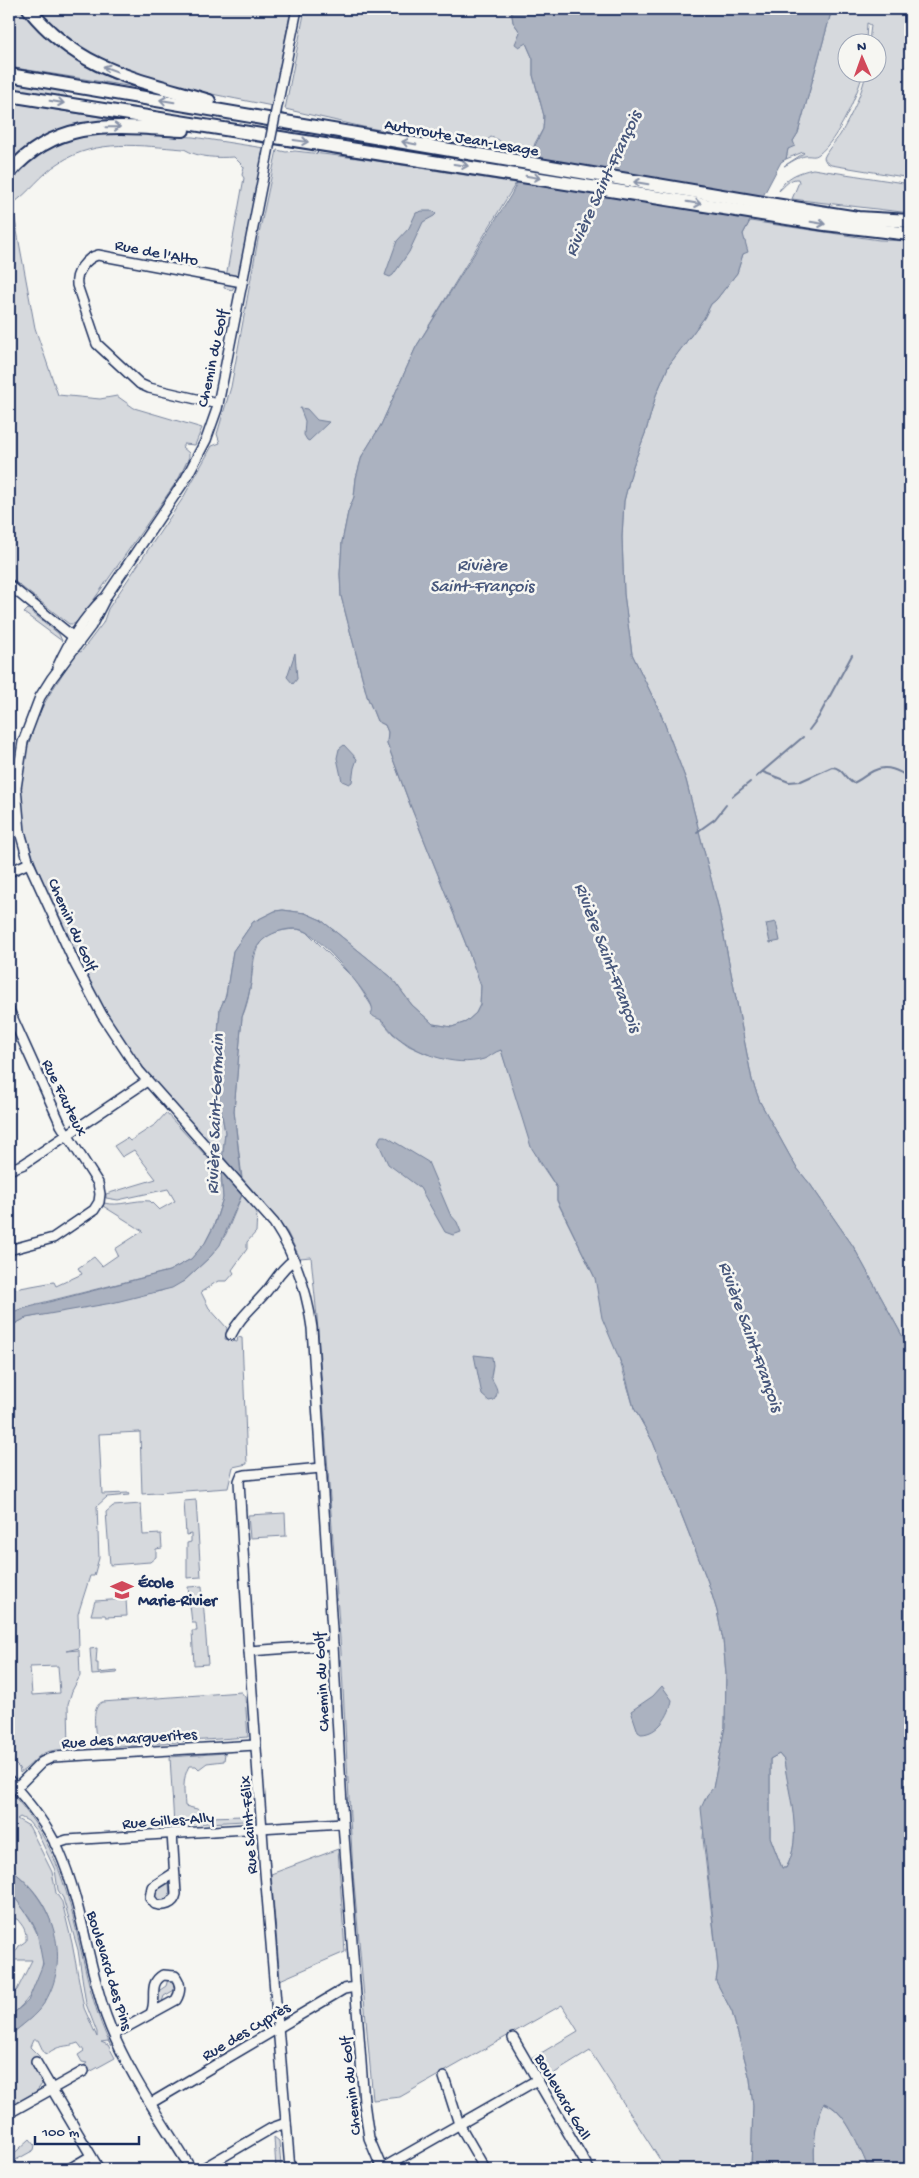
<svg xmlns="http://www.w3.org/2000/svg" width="919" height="2178" font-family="'Gochi Hand',sans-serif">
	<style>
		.green { fill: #d6d9dd; stroke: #78849e; fill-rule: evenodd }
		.water { fill: #abb2c0; stroke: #717e99; fill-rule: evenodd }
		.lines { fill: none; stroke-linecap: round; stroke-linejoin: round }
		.stream { stroke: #717e99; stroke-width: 2 }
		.minor-casing { stroke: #1b2f5e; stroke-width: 12 }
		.highway-casing { stroke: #1b2f5e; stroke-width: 16 }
		.minor { stroke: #f6f6f2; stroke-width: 9 }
		.highway { stroke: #f6f6f2; stroke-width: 12 }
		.minor-bridge-casing { stroke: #1b2f5e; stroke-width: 12; stroke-linecap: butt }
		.minor-bridge { stroke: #f6f6f2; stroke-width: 9 }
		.oneway { stroke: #8892a8 }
		.labels { text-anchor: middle; stroke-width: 5; stroke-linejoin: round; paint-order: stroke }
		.street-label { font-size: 16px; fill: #1b2f5e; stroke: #f6f6f2 }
		.poi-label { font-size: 16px; font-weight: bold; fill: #1b2f5e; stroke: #f6f6f2; text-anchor: start }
		.water-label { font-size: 18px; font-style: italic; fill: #46567b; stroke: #f6f6f2 }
	</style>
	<rect width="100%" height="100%" fill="#f6f6f2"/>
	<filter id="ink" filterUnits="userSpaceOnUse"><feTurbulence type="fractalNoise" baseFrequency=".02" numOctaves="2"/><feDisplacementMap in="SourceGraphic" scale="10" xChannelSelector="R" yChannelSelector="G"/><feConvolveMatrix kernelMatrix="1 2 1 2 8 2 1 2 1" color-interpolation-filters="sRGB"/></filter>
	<g filter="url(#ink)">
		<g class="green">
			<polygon points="9,9 23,9 40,28 142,87 140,88 9,67"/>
			<path d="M 36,9 L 291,9 L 272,106 C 209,93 138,83 82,49 C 65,39 50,23 36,9 Z"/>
			<polygon points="305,9 511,9 513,22 520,32 519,39 526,43 533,59 533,75 544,116 543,129 535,143 531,157 499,151 501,144 499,140 491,137 487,140 486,148 363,127 285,109"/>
			<path d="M 832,9 L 910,9 L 910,178 L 831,165 L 826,162 L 824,158 C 827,150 835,142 840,135 C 851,116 862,94 866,73 L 876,72 L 876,42 L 869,42 L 871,25 L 867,23 L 866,42 L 846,42 L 846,72 L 863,73 C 857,96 838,139 819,154 C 814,158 811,155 805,156 C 798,157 790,163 784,166 L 804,153 L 803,152 L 786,159 L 788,149 L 798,133 Z"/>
			<polygon points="9,81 60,89 68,97 9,89"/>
			<polygon points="9,102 136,123 84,127 9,168"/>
			<path d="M 108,132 L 193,137 L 264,148 L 237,283 L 232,290 L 224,288 L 244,178 L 242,175 L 244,167 L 234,157 C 217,158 199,158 184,149 C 141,146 97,138 59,163 C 41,174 29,193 12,204 L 35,328 L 58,395 L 100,399 L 117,396 L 134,408 L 202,428 L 195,445 L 184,444 L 182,447 L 189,453 L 189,457 L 179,478 L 81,618 L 74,624 L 69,624 L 9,577 L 9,181 C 39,145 63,140 108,132 Z"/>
			<path d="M 277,150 L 286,152 L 295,151 L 357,158 L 516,183 L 416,347 L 381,425 L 362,456 L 356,478 L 354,497 L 348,512 L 342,542 L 340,574 L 341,596 L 367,696 L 377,721 L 385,725 L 388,732 L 387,743 L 409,802 L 465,942 L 481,986 L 480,1005 L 476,1013 L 466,1022 L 452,1027 L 433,1024 L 412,1005 L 391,977 L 321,920 L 305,913 L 283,910 L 275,911 L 253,922 L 233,951 L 226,995 L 220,1009 L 217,1046 L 218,1094 L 225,1132 L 223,1157 C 190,1122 155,1086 127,1045 C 97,1001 74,953 53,904 C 35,864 18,826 20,781 C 22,731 51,691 78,651 L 81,652 L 103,623 L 108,609 L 183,498 L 212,446 L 220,443 L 217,434 L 231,387 L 259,234 Z"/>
			<path d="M 813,169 L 910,184 L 910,213 L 792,199 L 799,182 L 798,179 C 790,178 785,186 779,191 C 785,177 799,172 813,169 Z"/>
			<polygon points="750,221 879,240 910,241 910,1350 853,1246 810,1184 796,1167 760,1102 752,1080 718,906 686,780 660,712 632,654 624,594 622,537 624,501 633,466 646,431 656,395 669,365 704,318 711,304 716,300 737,273 743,254 743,234"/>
			<polygon points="28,609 59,634 62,641 24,613"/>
			<path d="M 297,929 L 307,932 L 355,980 L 380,1019 L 393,1034 L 409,1046 L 427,1054 L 460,1061 L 501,1050 L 538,1160 L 557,1188 L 557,1201 L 595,1278 L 634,1408 L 653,1442 L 708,1582 L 717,1611 L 723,1640 L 726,1674 L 725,1727 L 713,1789 L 707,1795 L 703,1838 L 718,1968 L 716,1981 L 732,2012 L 750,2079 L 753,2106 L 751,2169 L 666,2169 L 590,2051 L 545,2079 L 531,2059 L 578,2031 L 562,2005 L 400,2097 L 373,2100 L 353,1872 L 341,1652 L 317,1317 L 311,1257 L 300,1258 L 287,1232 L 277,1219 L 242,1178 L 234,1111 L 242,1017 C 247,1006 249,995 251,983 C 255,948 255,931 297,929 Z"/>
			<path d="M 166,1113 L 221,1172 L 223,1198 L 214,1225 L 205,1243 L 191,1259 L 169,1271 L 33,1305 L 9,1314 L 9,1290 L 54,1282 L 56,1286 L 82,1274 L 78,1268 L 94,1257 L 102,1266 L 118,1255 L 115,1249 L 143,1231 L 103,1206 L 104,1203 C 119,1207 135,1199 150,1201 L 159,1210 L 175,1201 L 168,1189 L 118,1200 L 106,1198 L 106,1194 L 156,1179 L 134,1150 L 122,1157 L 114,1146 L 127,1138 L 130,1141 L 156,1124 Z"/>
			<path d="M 242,1195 L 257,1212 L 256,1232 L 247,1242 L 247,1249 L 232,1270 L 234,1273 L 227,1281 L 218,1281 L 201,1292 L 209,1308 L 227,1328 L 225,1339 L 237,1342 L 238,1337 L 242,1338 L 247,1464 L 233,1467 L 228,1488 L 142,1494 L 140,1432 L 99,1434 L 102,1494 L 128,1493 L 129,1495 L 107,1497 L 97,1506 L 99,1558 L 94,1576 L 90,1576 L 78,1614 L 79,1648 L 66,1651 L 79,1650 L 80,1676 L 72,1691 L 68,1704 L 69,1749 C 35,1751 44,1755 20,1773 L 19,1768 L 9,1758 L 9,1327 L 26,1318 L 161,1291 L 184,1281 L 211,1256 L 226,1234 ZM 58,1666 L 60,1693 L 32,1695 L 30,1667 Z"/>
			<polygon points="196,1500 201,1577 187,1578 187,1543 191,1542 191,1534 186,1535 184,1501"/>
			<polygon points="141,1504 143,1535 161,1534 162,1548 156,1549 156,1557 150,1562 110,1565 106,1512 113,1506"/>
			<polygon points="285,1513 286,1536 250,1538 248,1515"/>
			<polygon points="202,1586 208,1664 194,1665 192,1631 197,1631 196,1623 192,1623 188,1587"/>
			<polygon points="126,1599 127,1616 106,1617 105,1615 91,1615 95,1601"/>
			<polygon points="97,1648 96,1663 98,1663 98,1673 118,1671 117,1673 92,1675 90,1649"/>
			<path d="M 241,1692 L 245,1697 L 248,1737 L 103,1747 L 99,1746 L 96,1742 C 96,1731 90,1708 102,1702 Z"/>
			<path d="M 225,1753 L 224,1761 L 207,1763 L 199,1769 L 196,1766 L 189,1766 C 182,1779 184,1791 185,1806 L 197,1809 L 209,1817 L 243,1816 L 244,1821 L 174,1825 L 170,1757 Z"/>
			<path d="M 779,1754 L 784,1760 C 789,1793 804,1837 786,1868 L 782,1868 L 770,1837 L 770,1759 Z"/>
			<path d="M 10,1791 C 28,1812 43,1833 54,1858 C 80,1918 82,1987 111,2046 L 108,2041 L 101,2042 L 108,2045 L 115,2058 L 86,2074 L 82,2067 L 87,2063 L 82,2062 L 78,2055 L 84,2051 L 78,2043 C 65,2048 59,2044 47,2054 L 44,2053 L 38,2040 L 33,2040 L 30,2047 L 40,2057 L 31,2063 L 42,2084 L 36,2092 L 18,2103 L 9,2093 L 9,2036 C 21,2026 33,2017 43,2004 C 50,1994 52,1984 54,1972 C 61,1929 45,1894 9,1868 ZM 20,1817 L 28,1821 L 37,1832 L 55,1870 L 58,1890 L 63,1898 L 78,1950 L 86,2004 L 97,2032 L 97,2037 L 84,2008 L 72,1943 L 62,1902 L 56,1893 L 52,1872 L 29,1826 L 17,1819 Z"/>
			<polygon points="338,1849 345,1952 280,1980 271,1874"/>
			<polygon points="169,1883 170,1897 165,1900 158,1900 155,1896 156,1891"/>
			<path d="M 9,1890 C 46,1935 61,1975 9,2017 L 9,1998 L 17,1990 L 32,1960 L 10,1960 L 19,1946 L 26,1941 C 27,1931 23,1926 17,1919 L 9,1919 Z"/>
			<polygon points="168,1979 172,1979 176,1989 164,1996 161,2005 159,2004 157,1992 166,1986"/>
			<path d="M 823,2103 C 846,2109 860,2149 869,2169 L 815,2169 C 813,2146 814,2125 823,2103 Z"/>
			<polygon points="274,2137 279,2141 281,2166 276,2169"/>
			<polygon points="30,2139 35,2145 34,2150 14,2161 9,2166 9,2158"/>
		</g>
		<g class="water">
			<path d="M 511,9 L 832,9 L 798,133 L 793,141 L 795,146 L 788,149 L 786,159 L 781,162 L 743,234 L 748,252 L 743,254 L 737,273 L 716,300 L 711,304 L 704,318 L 669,365 L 656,395 L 646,431 L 633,466 L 624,501 L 622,537 L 624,594 L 632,654 L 660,712 L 686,780 L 718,906 L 752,1080 L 760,1102 L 796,1167 L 810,1184 L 853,1246 L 910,1350 L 910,2169 L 869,2169 C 860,2150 846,2109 824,2103 C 814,2125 813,2146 815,2169 L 751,2169 L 753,2106 L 750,2079 L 732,2012 L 716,1981 L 718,1968 L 701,1808 L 707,1795 L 713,1788 L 725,1727 L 726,1674 L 723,1640 L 717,1611 L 708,1582 L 653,1442 L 634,1408 L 624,1370 L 602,1318 L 595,1278 L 557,1200 L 557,1188 L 531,1147 L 501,1050 C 494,1052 490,1057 484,1059 C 455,1068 415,1053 394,1034 C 390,1030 387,1026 384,1022 C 380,1018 375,1019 371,1014 C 372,1011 373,1011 372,1007 C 369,993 319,938 307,932 C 294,925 273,931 263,940 C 250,951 253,968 251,983 C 249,995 246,1006 242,1017 L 234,1111 L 243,1192 L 220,1245 L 211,1256 L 184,1281 L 172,1288 L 112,1303 L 26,1318 L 9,1327 L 9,1314 L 18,1310 L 169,1271 L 191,1259 L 205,1243 L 214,1226 L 223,1198 L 221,1173 L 225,1132 L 218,1094 L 217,1046 L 220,1009 L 226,995 L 233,951 L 253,922 L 275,911 L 283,910 L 305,913 L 321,920 L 391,977 L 412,1005 L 433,1024 L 452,1027 L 466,1022 L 476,1013 L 480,1005 L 481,986 L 465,942 L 409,802 L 387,743 L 388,732 L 385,725 L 377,721 L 367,696 L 341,596 L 340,574 L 342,542 L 348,512 L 354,497 L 356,478 L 362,456 L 381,425 L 416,347 L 511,195 L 543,129 L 544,116 L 533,75 L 533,59 L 526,43 L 519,47 L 515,44 L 520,32 L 513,22 ZM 779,1754 L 784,1760 C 788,1793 804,1837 786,1868 L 782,1868 L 770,1837 L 770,1759 Z"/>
			<polygon points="422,211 433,211 436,214 434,216 423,222 409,252 393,275 390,277 385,275 397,241 409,228 416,213"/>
			<polygon points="300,408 307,409 317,420 329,422 309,441 307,440 304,435 305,421"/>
			<polygon points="295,653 297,679 293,684 287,677"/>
			<polygon points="344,745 357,759 354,768 352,782 349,784 342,781 337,758 339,749"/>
			<polygon points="776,922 780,941 770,943 766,924"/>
			<polygon points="381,1136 385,1136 428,1162 450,1214 457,1222 461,1232 453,1235 445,1232 420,1188 388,1164 378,1142"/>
			<path d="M 474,1355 L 492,1357 L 493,1365 L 491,1377 C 494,1385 501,1390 494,1400 L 489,1401 L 482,1395 Z"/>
			<path d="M 662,1686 L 672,1700 C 670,1715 658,1734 641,1734 L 638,1732 L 631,1711 L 653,1696 Z"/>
			<path d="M 9,1868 C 51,1898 73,1955 45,2002 C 36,2016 21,2026 9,2036 L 9,2017 L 28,2001 L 43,1964 L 37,1932 L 30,1918 L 9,1890 Z"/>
		</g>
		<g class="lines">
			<g class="stream">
				<polyline points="809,730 818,718 852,655"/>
				<path d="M 763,772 L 789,782 L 801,781 L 832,767 C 843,768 844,778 853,783 C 861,780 865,775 873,771 C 887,764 899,771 910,778"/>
				<polyline points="756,777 803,737"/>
				<polyline points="733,796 750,782"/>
				<polyline points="697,832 715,819 726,805"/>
			</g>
			<defs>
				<g id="minor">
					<polyline points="278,101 297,9"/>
					<path d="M 267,157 L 222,384 L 217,409 L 206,440 L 185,480 L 107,595 L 91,626 L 52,678 L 40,697 L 23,742 L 16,788 L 20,832 L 29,863 L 75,964 L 102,1015 L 139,1071 L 274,1223 C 295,1255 307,1289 312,1328 L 333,1645 L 343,1823 L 364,2102 L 369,2138 L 382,2169"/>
					<path d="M 218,404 L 149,388 L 140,384 L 97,344 L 77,285 C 75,273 86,258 98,255 L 242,282"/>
					<polyline points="9,585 77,640"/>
					<path d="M 58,666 C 69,641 84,618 103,599"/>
					<polyline points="9,872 29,863"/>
					<polyline points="9,1010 61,1125 98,1183 100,1194 99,1202 94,1210 53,1238 9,1250"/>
					<polyline points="9,1170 24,1164 147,1081"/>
					<path d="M 231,1335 C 239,1318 253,1307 266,1292 C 275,1281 282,1267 294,1260"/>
					<polyline points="249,1651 333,1645"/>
					<path d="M 9,1780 C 28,1801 47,1825 59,1851 C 82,1903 87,1962 106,2016 C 125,2069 162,2121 191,2169"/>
					<polyline points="16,1788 42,1762 53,1757 256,1745"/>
					<path d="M 172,1833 L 176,1894 C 174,1904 164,1907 155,1904 L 150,1898 L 152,1887 L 174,1873"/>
					<polyline points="55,1844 67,1840 343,1823"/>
					<path d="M 114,2034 L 176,2000 C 181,1992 181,1983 175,1976 L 163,1975 C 147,1984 158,1999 151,2013"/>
					<polyline points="513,2038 589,2169"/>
					<polyline points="36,2062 99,2169"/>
					<polyline points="444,2077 459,2124 485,2169"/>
					<polyline points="151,2103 344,1989 355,1987"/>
					<polyline points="9,2113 84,2071"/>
					<polyline points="69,2169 91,2156"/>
					<polyline points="202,2169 272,2128 286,2123"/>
					<polyline points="290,2169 265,1872 249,1651 239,1481 241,1476 245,1475 321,1468"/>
					<polyline points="381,2169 537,2080"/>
				</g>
				<g id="highway">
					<path d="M 29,9 C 79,71 137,79 209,101"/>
					<polyline points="9,75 775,205 858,218 910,221"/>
					<polyline points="9,95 825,224 910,234"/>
					<path d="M 9,173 C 58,117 114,126 183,130"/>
				</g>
			</defs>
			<use href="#minor" class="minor-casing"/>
			<use href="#highway" class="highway-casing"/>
			<use href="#minor" class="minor"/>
			<use href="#highway" class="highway"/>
			<defs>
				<polyline id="minor-bridge" points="267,157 278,101"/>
			</defs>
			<use href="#minor-bridge" class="minor-bridge-casing"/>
			<use href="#minor-bridge" class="minor-bridge"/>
		</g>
		<defs><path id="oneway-shaft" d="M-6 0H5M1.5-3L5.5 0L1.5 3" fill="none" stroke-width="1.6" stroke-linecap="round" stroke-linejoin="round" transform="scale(1.25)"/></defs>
		<g class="oneway">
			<use href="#oneway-shaft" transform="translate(110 69) rotate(-159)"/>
			<use href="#oneway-shaft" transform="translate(167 101) rotate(-171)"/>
			<use href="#oneway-shaft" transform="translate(57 102) rotate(9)"/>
			<use href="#oneway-shaft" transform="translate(113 127) rotate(-1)"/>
			<use href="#oneway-shaft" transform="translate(301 141) rotate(8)"/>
			<use href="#oneway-shaft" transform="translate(409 143) rotate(-169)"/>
			<use href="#oneway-shaft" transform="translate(461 165) rotate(8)"/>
			<use href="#oneway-shaft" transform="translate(533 177) rotate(9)"/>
			<use href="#oneway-shaft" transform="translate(641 183) rotate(-171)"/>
			<use href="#oneway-shaft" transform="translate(694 203) rotate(9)"/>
			<use href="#oneway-shaft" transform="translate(818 223) rotate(9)"/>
		</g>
	</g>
	<defs>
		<symbol id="school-bare" viewBox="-9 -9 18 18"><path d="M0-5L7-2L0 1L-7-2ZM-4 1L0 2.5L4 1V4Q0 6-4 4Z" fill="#d1495b" stroke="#f6f6f2" stroke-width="2.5" paint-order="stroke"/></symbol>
	</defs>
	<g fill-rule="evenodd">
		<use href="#school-bare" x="106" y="1574" width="32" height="32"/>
	</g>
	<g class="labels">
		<g class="street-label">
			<text transform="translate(462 136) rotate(10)" y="6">Autoroute Jean-Lesage</text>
			<text transform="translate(157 251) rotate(11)" y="6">Rue de l'Alto</text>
			<text transform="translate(211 358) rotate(-78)" y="6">Chemin du Golf</text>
			<text transform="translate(74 924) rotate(66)" y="6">Chemin du Golf</text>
			<text transform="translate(66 1097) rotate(64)" y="6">Rue Fauteux</text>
			<text transform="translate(320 1682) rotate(-93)" y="6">Chemin du Golf</text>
			<text transform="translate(129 1737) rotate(-4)" y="6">Rue des Marguerites</text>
			<text transform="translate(168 1819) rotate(-4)" y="6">Rue Gilles-Ally</text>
			<text transform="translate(247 1825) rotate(-94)" y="6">Rue Saint-Félix</text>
			<text transform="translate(111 1970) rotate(73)" y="6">Boulevard des Pins</text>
			<text transform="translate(245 2030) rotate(-31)" y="6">Rue des Cyprès</text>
			<text transform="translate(349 2086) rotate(-96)" y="6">Chemin du Golf</text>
			<text transform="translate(564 2096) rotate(60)" y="6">Boulevard Gall</text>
		</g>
		<g class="poi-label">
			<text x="138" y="1587">École<tspan x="138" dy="18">Marie-Rivier</tspan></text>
		</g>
		<g class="water-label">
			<text transform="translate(602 183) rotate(-65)" y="6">Rivière Saint-François</text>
			<text x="482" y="570">Rivière<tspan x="482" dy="21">Saint-François</tspan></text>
			<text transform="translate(609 957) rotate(69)" y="6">Rivière Saint-François</text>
			<text transform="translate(214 1114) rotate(-88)" y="6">Rivière Saint-Germain</text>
			<text transform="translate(752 1336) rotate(70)" y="6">Rivière Saint-François</text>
		</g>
	</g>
	<rect width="919" height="2178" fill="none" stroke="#f6f6f2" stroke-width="30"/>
	<rect x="15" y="15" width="889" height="2148" fill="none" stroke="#1b2f5e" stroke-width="2" filter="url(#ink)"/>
	<g transform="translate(862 58) rotate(358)"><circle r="24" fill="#f6f6f2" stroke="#9ea6b7"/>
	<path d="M0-4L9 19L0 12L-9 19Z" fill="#d1495b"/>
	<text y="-8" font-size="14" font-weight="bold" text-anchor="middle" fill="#1b2f5e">N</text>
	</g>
	<path d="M35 2136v8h104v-8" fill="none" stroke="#1b2f5e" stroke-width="2.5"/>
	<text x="42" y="2136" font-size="15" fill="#1b2f5e" stroke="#f6f6f2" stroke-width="4" paint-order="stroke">100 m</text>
</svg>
